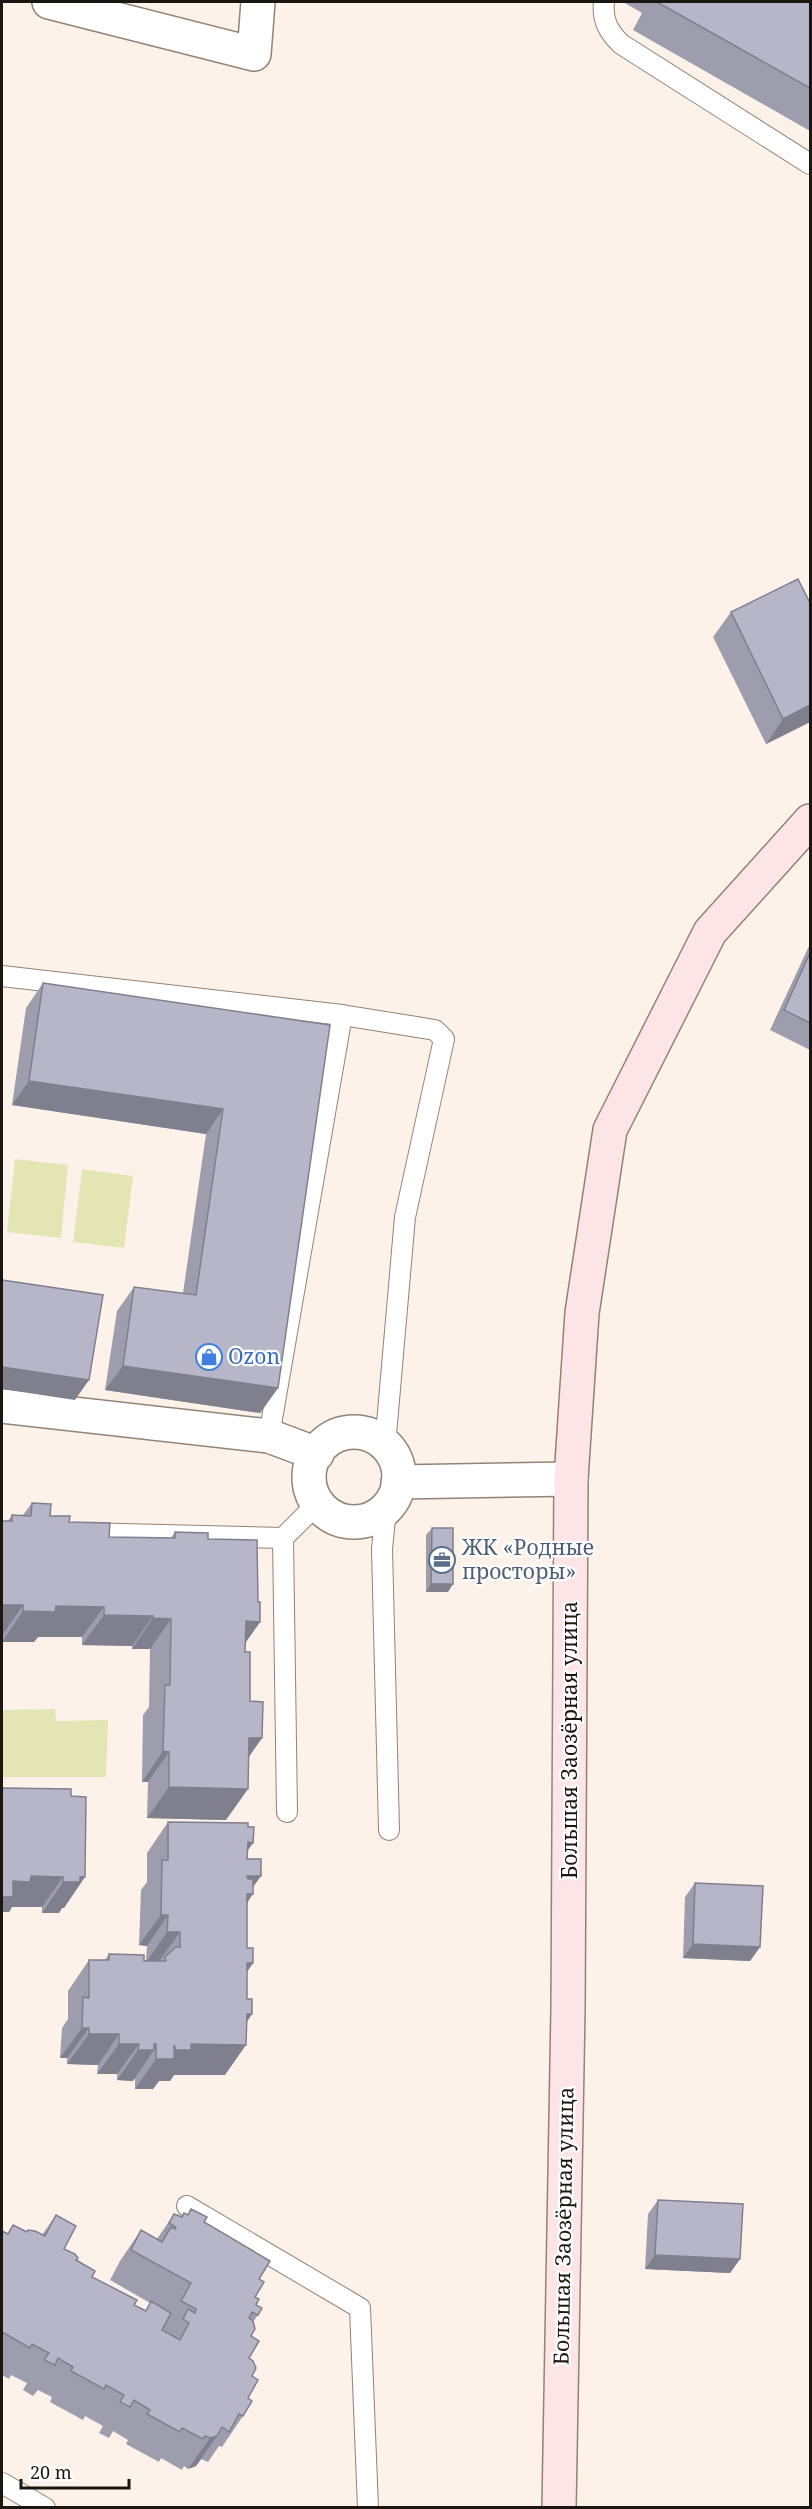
<svg xmlns="http://www.w3.org/2000/svg" width="812" height="2509" font-family="'Noto Serif',serif">
	<style>
		.park { fill: #e3e6b4 }
		.lines { fill: none; stroke-linecap: round; stroke-linejoin: round }
		.lane-casing { stroke: #928376; stroke-width: 22 }
		.street-casing { stroke: #928376; stroke-width: 36 }
		.secondary-casing { stroke: #928376; stroke-width: 36 }
		.lane { stroke: #fff; stroke-width: 20 }
		.street { stroke: #fff; stroke-width: 33 }
		.secondary { stroke: #fde4e6; stroke-width: 33 }
		.wall { fill: #9d9dad }
		.shaded-wall { fill: #807f8d }
		.building { fill: #b7b6c9; stroke: #807f8d; stroke-width: 1.5 }
		.labels { text-anchor: middle; stroke-width: 4.5; stroke-linejoin: round; paint-order: stroke }
		.shop-label { font-size: 21px; fill: #366cbe; stroke: #fff; text-anchor: start }
		.service-label { font-size: 21px; fill: #4e5e75; stroke: #fff; text-anchor: start }
		.street-label { font-size: 21px; fill: #1c1611; stroke: #fff }
	</style>
	<rect width="100%" height="100%" fill="#fcf2ea"/>
	<g class="park">
		<polygon points="15,1159 68,1165 61,1238 7,1232"/>
		<polygon points="82,1169 133,1176 124,1248 73,1242"/>
		<polygon points="55,1709 56,1721 108,1720 106,1777 2,1777 2,1710"/>
	</g>
	<g class="lines">
		<defs>
			<g id="lane">
				<path d="M 604,2 C 602,20 608,31 621,44 L 810,164"/>
				<polyline points="2,976 342,1015 269,1436"/>
				<polyline points="342,1015 435,1030 444,1039 405,1217 385,1446"/>
				<polyline points="386,1509 382,1549 389,1830"/>
				<polyline points="82,1533 283,1538"/>
				<polyline points="287,1812 283,1538 317,1504"/>
				<polyline points="187,2206 360,2308 368,2508"/>
				<polyline points="2,2483 45,2508"/>
			</g>
			<g id="street">
				<polyline points="49,2 254,54 258,2"/>
				<polyline points="2,1406 269,1436 317,1454"/>
				<circle cx="354" cy="1477" r="45"/>
				<polyline points="398,1482 571,1479"/>
			</g>
			<polyline id="secondary" points="559,2508 568,2009 571,1479 582,1313 610,1130 710,932 810,821"/>
		</defs>
		<use href="#lane" class="lane-casing"/>
		<use href="#street" class="street-casing"/>
		<use href="#secondary" class="secondary-casing"/>
		<use href="#lane" class="lane"/>
		<use href="#street" class="street"/>
		<use href="#secondary" class="secondary"/>
	</g>
	<g class="wall">
		<polygon points="625,2 810,2 810,131 633,30 642,13 625,3"/>
		<polygon points="810,603 810,722 766,744 713,637 731,612"/>
		<polygon points="810,944 810,1050 770,1030"/>
		<polygon points="43,983 330,1025 278,1388 260,1413 105,1390 117,1311 134,1287 183,1293 206,1134 12,1105 26,1008"/>
		<polygon points="32,1503 50,1516 109,1537 171,1538 175,1532 208,1539 258,1602 260,1622 245,1643 245,1652 250,1701 262,1738 248,1758 226,1820 147,1818 148,1782 142,1782 143,1715 149,1707 150,1649 132,1649 132,1646 82,1645 82,1637 38,1637 34,1642 2,1642 8,1521 12,1515 23,1515"/>
		<polygon points="432,1528 448,1592 426,1592 426,1535"/>
		<polygon points="2,1788 71,1789 64,1908 62,1908 59,1913 42,1913 42,1907 12,1907 9,1912 3,1912 2,1914"/>
		<polygon points="168,1822 248,1851 247,1859 253,1886 247,1904 247,1948 253,1963 247,1972 247,1999 252,2014 246,2023 225,2075 174,2075 170,2081 159,2081 153,2089 135,2089 135,2077 133,2081 117,2080 117,2074 97,2074 98,2065 67,2064 67,2058 60,2058 62,2028 68,2019 68,1991 89,1960 105,1960 109,1954 146,1961 147,1946 139,1945 141,1890 147,1882 147,1853"/>
		<polygon points="695,1883 760,1947 750,1961 683,1958 685,1897"/>
		<polygon points="658,2200 740,2259 730,2273 645,2269 648,2214"/>
		<polygon points="191,2209 259,2279 255,2297 258,2315 253,2322 249,2358 252,2376 248,2398 243,2416 222,2447 219,2446 208,2462 201,2459 196,2466 188,2469 184,2466 182,2470 161,2458 159,2462 126,2444 128,2440 113,2431 109,2438 99,2433 103,2426 85,2416 83,2420 50,2402 52,2397 38,2390 33,2396 23,2390 27,2383 11,2375 9,2379 2,2375 2,2231 7,2234 13,2225 27,2232 42,2235 56,2215 64,2249 92,2277 134,2305 145,2311 150,2303 110,2280 120,2261 141,2230 157,2239 174,2214 181,2217 184,2213 187,2215"/>
	</g>
	<g class="shaded-wall">
		<polygon points="810,705 810,722 766,744 783,719"/>
		<polygon points="29,1081 223,1109 206,1134 12,1105"/>
		<polygon points="123,1366 278,1388 260,1413 105,1390"/>
		<polygon points="2,1367 89,1380 75,1400 2,1389"/>
		<polygon points="431,1584 453,1584 448,1592 426,1592"/>
		<polygon points="2,1605 23,1605 2,1636"/>
		<polygon points="56,1606 104,1607 82,1637 38,1637 34,1642 2,1642 23,1611"/>
		<polygon points="104,1615 153,1616 132,1646 82,1645"/>
		<polygon points="153,1618 171,1619 150,1649 132,1649"/>
		<polygon points="246,1621 260,1622 239,1652"/>
		<polygon points="249,1738 262,1738 240,1769"/>
		<polygon points="163,1751 169,1752 148,1782 142,1782"/>
		<polygon points="169,1787 248,1789 226,1820 147,1818"/>
		<polygon points="248,1842 253,1843 232,1873"/>
		<polygon points="31,1876 63,1877 42,1907 12,1907 9,1912 3,1912 2,1914 2,1897 13,1881"/>
		<polygon points="247,1876 261,1876 248,1894 253,1894 232,1925"/>
		<polygon points="80,1877 85,1877 64,1908 62,1908 59,1913 42,1913 63,1882"/>
		<polygon points="161,1915 168,1915 147,1946 139,1945"/>
		<polygon points="167,1932 180,1932 158,1963 146,1963"/>
		<polygon points="693,1944 760,1947 750,1961 683,1958"/>
		<polygon points="247,1963 253,1963 231,1994"/>
		<polygon points="247,2014 252,2014 231,2045 246,2045 225,2075 174,2075 170,2081 159,2081 153,2089 135,2089 156,2059 170,2059 176,2050"/>
		<polygon points="82,2028 89,2028 67,2058 60,2058"/>
		<polygon points="89,2034 119,2034 98,2065 67,2064"/>
		<polygon points="119,2044 139,2044 117,2074 97,2074"/>
		<polygon points="154,2044 156,2044 152,2050 154,2050 133,2081 117,2080 138,2050"/>
		<polygon points="655,2255 740,2259 730,2273 645,2269"/>
		<polygon points="217,2436 196,2466 188,2469 210,2438"/>
	</g>
	<g class="building">
		<polygon points="657,2 810,2 810,88"/>
		<polygon points="798,579 810,603 810,705 783,719 731,612"/>
		<polygon points="810,953 810,1023 784,1010"/>
		<polygon points="43,983 330,1025 278,1388 123,1366 134,1287 196,1295 223,1109 29,1081"/>
		<polygon points="2,1280 103,1295 89,1380 2,1367"/>
		<polygon points="32,1503 51,1504 50,1516 70,1516 69,1522 110,1523 109,1537 175,1538 175,1532 208,1533 208,1539 257,1540 258,1602 260,1602 260,1622 246,1621 245,1652 250,1652 250,1701 263,1702 262,1738 249,1738 248,1789 169,1787 169,1752 163,1751 165,1685 170,1685 171,1619 153,1618 153,1616 104,1615 104,1607 56,1606 55,1612 23,1611 23,1605 2,1605 2,1521 12,1521 12,1515 31,1516"/>
		<polygon points="432,1528 453,1528 453,1584 431,1584"/>
		<polygon points="2,1788 71,1789 71,1796 86,1797 85,1877 80,1877 80,1882 63,1882 63,1877 31,1876 30,1882 13,1881 13,1897 2,1897"/>
		<polygon points="168,1822 248,1823 248,1827 254,1827 253,1843 248,1842 247,1859 261,1859 261,1876 247,1876 248,1879 253,1879 253,1894 247,1894 247,1948 253,1948 253,1963 247,1963 247,1999 252,1999 252,2014 247,2014 246,2045 191,2044 191,2050 176,2050 174,2045 174,2059 156,2059 156,2044 154,2044 154,2050 138,2050 139,2044 119,2044 119,2034 89,2034 89,2028 82,2028 83,1997 89,1998 89,1960 109,1960 109,1954 144,1955 144,1961 166,1961 165,1957 176,1947 180,1947 180,1932 167,1932 168,1915 161,1915 162,1860 168,1860"/>
		<polygon points="695,1883 763,1886 760,1947 693,1944"/>
		<polygon points="658,2200 743,2204 740,2259 655,2255"/>
		<polygon points="191,2209 207,2217 204,2222 270,2261 259,2279 264,2282 255,2297 259,2299 256,2305 262,2308 258,2315 252,2312 249,2318 253,2321 255,2329 251,2336 259,2341 249,2358 253,2361 256,2368 252,2376 258,2380 248,2398 252,2401 243,2416 239,2414 229,2432 222,2427 217,2436 210,2438 205,2436 203,2439 182,2428 180,2432 147,2414 150,2410 134,2400 130,2407 120,2402 124,2395 106,2385 104,2389 71,2371 73,2367 58,2358 55,2365 44,2360 49,2353 32,2344 30,2348 2,2332 2,2231 8,2234 13,2225 27,2232 28,2230 35,2231 45,2236 56,2215 76,2226 64,2249 75,2254 78,2258 76,2260 95,2271 92,2277 137,2300 134,2305 146,2311 151,2301 171,2313 162,2330 180,2340 189,2323 183,2319 188,2309 195,2313 196,2309 181,2301 191,2283 131,2250 141,2230 162,2242 171,2227 175,2229 176,2227 169,2223 174,2214 182,2217 184,2213 188,2215"/>
	</g>
	<defs>
		<symbol id="shop-ring" viewBox="-11 -11 22 22"><circle r="9.5" fill="#fff" stroke="#3f7fe0" stroke-width="1.5"/><path d="M-5-2.5h2.3a2.7 3.5 0 0 1 5.4 0H5L5.5 6h-11ZM-1.5-2.5h3a1.5 2.3 0 0 0-3 0Z" fill="#3f7fe0"/></symbol>
		<symbol id="office-ring" viewBox="-11 -11 22 22"><circle r="9.5" fill="#fff" stroke="#5c6f8a" stroke-width="1.5"/><path d="M-6-3h4V-5.5h4V-3h4V5H-6ZM-1-4.5V-3h2v-1.5ZM-6 0V1H6V0Z" fill="#5c6f8a"/></symbol>
	</defs>
	<g fill-rule="evenodd">
		<use href="#shop-ring" x="194" y="1342" width="30" height="30"/>
		<use href="#office-ring" x="427" y="1545" width="30" height="30"/>
	</g>
	<g class="labels">
		<g class="shop-label">
			<text x="228" y="1364">Ozon</text>
		</g>
		<g class="service-label">
			<text x="462" y="1555">ЖК «Родные<tspan x="462" dy="24">просторы»</tspan></text>
		</g>
		<g class="street-label">
			<text transform="translate(570 1740) rotate(-90)" y="7">Большая Заозёрная улица</text>
			<text transform="translate(564 2226) rotate(-89)" y="7">Большая Заозёрная улица</text>
		</g>
	</g>
	<rect width="812" height="2509" fill="none" stroke="#1c1611" stroke-width="6"/>
	<path d="M21 2479v9h108v-9" fill="none" stroke="#1c1611" stroke-width="3"/>
	<text x="30" y="2479" font-size="18" fill="#1c1611" stroke="#ffffff" stroke-width="4.5" paint-order="stroke">20 m</text>
</svg>
